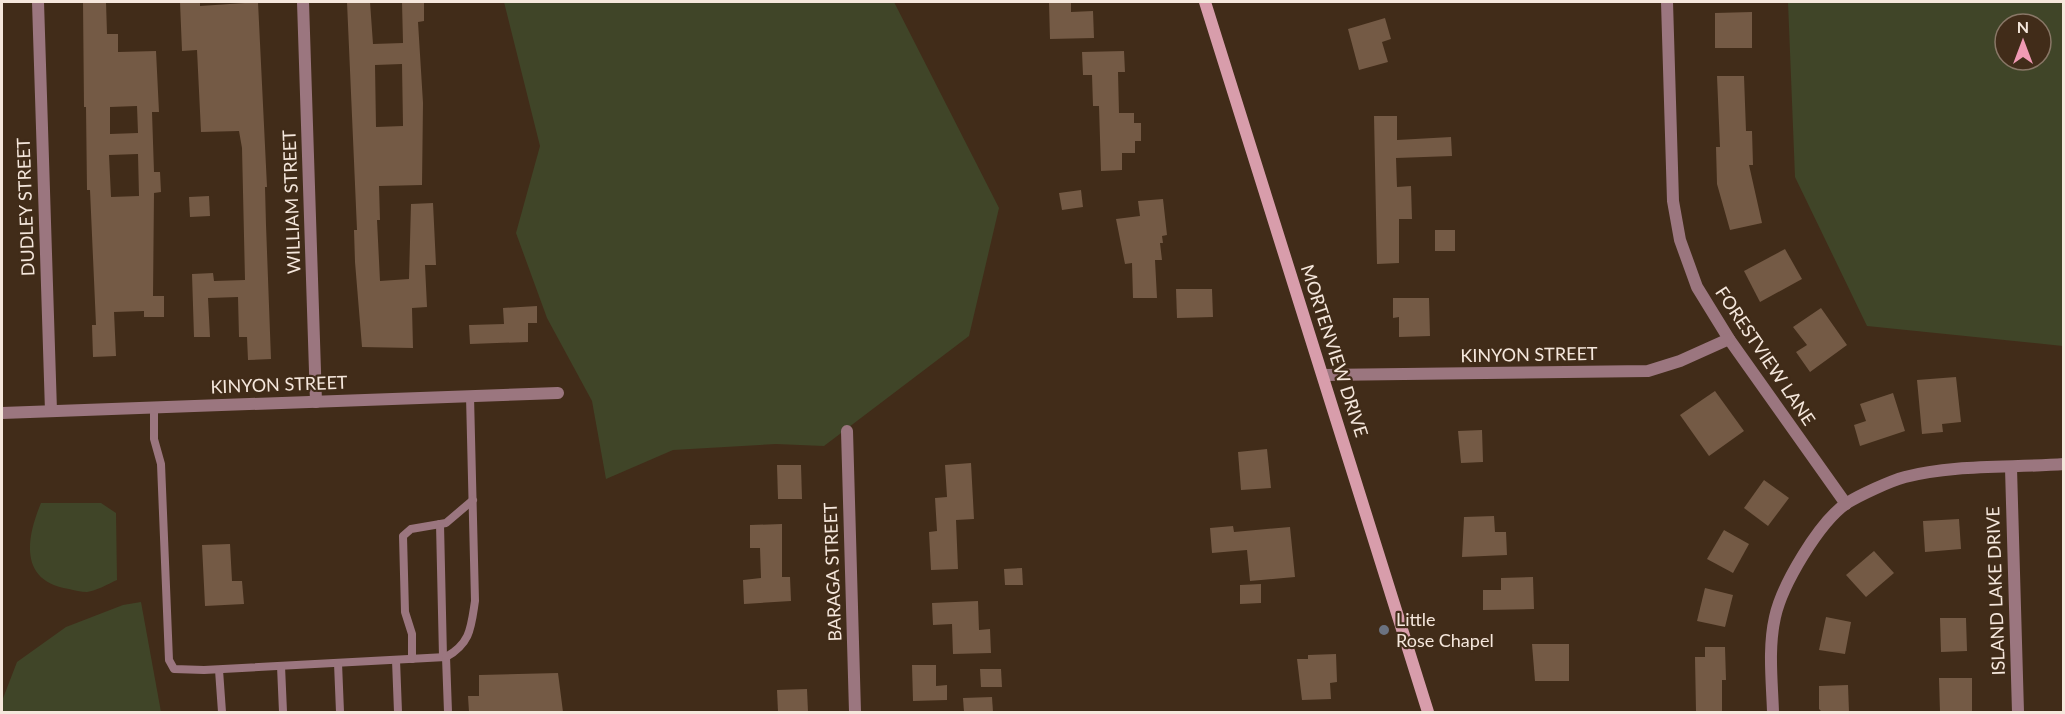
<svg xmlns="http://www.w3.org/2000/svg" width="2065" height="714" font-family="Lato,sans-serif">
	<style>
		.green { fill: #404528; fill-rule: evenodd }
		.building { fill: #745a45; fill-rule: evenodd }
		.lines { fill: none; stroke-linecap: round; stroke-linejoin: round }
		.lane { stroke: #9b767f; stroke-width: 8 }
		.street { stroke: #9b767f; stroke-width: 12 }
		.secondary { stroke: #d89dab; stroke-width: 12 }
		.worship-dot { fill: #6b7280; stroke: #412c19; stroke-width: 2 }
		.labels { text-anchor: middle; stroke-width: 4.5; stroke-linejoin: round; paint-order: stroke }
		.street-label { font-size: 18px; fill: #f5e7dc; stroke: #412c19 }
		.poi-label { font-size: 18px; fill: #f5e7dc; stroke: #412c19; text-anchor: start }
	</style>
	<rect width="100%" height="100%" fill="#412c19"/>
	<g class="green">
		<polygon points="504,2 894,2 999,208 969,336 824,446 776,444 673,450 606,479 592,401 547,318 516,233 540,146"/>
		<path d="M 1788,2 L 2063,2 L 2063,346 L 1867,326 L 1795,177 ZM 2005,24 L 2041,24 L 2041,60 L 2005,60 Z"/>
		<path d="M 41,503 L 101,503 L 116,513 L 117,580 C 108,584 96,591 87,592 C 81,592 74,590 69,589 C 19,581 26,539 41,503 Z"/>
		<polygon points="141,602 161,712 2,712 2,701 17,662 66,627 123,605"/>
	</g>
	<g class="building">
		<path d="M 83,2 L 106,2 L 107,34 L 118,34 L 118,52 L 156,51 L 159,112 L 152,112 L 154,172 L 160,172 L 161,192 L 154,193 L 153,296 L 164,296 L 164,317 L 144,317 L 144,311 L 114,312 L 116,356 L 93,357 L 92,325 L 96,325 L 90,190 L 87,190 L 86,107 L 84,107 ZM 137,106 L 138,133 L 110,134 L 110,107 ZM 138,154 L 139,196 L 111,197 L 109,155 Z"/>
		<polygon points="180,2 200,2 200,6 258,2 267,187 265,187 266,225 271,359 248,360 247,337 239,337 238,297 208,298 210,337 194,337 192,274 213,273 214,281 245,280 242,148 239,131 201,132 197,50 182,51"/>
		<path d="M 347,2 L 370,2 L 373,44 L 403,43 L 402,2 L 424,2 L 424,21 L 418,22 L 423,103 L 422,185 L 379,186 L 380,220 L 377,220 L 380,281 L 409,279 L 411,204 L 433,203 L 436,265 L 425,265 L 427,307 L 412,308 L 413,348 L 362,347 L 355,262 L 354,230 L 357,230 ZM 402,64 L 403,126 L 376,127 L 375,65 Z"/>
		<polygon points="1049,2 1071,2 1071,12 1093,11 1094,38 1050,39"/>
		<polygon points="1752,12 1752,48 1715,48 1715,13"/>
		<polygon points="1385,18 1391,39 1382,42 1388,62 1359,70 1348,29"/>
		<polygon points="1124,51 1125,72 1118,72 1119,113 1134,113 1134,123 1141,123 1141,141 1135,141 1135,153 1122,153 1122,170 1101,171 1099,106 1093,106 1092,75 1083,75 1082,52"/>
		<polygon points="1717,76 1744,76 1746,131 1752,131 1753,165 1749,165 1762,223 1730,230 1717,184 1716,147 1720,147"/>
		<polygon points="1374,116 1397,116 1397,140 1451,137 1452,156 1396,158 1397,187 1411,186 1412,219 1399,219 1399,263 1377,264"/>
		<polygon points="1081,190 1083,207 1062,210 1059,193"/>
		<polygon points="209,196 210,216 190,217 189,197"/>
		<polygon points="1163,199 1167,235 1162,236 1163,243 1160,243 1162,260 1155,260 1157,298 1133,298 1132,263 1125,264 1116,219 1140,216 1138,201"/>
		<rect x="1435" y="230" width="20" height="21"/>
		<polygon points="1785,249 1802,279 1760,302 1744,271"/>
		<polygon points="1176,289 1212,289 1213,317 1177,318"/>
		<polygon points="1393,298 1429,298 1430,336 1399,337 1399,317 1393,318"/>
		<polygon points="537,306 537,323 528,323 528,342 470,344 469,325 504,324 503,308"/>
		<polygon points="1821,308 1847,345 1810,372 1796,352 1807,345 1793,327"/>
		<polygon points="1956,377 1961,422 1942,424 1943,432 1922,434 1917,380"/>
		<polygon points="1715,391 1744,431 1709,456 1680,415"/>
		<polygon points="1893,393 1905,431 1860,446 1854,425 1866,421 1860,404"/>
		<polygon points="1482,430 1483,462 1461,463 1458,431"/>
		<polygon points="1267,449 1271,488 1241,490 1238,452"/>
		<polygon points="971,463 974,519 956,520 958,569 931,570 929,532 937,531 935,498 947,497 945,465"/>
		<polygon points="777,465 801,465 802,499 778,499"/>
		<polygon points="1764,480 1789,498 1768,526 1744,508"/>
		<polygon points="1494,516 1495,532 1506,532 1507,555 1462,557 1464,517"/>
		<polygon points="1959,519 1961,549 1925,552 1923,521"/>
		<polygon points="782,524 782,577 790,577 791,601 744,604 743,580 761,578 760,548 750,548 750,525"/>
		<polygon points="1233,526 1234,532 1290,527 1295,577 1250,581 1247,550 1212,553 1210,528"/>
		<polygon points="1724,530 1749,544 1733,573 1707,559"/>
		<polygon points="230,544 232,581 242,581 244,604 205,606 202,545"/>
		<polygon points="1874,551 1894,573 1866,597 1846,575"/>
		<polygon points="1022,568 1023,585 1005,585 1004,569"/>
		<polygon points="1533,577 1534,609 1483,610 1483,590 1501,590 1501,578"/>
		<polygon points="1261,584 1261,603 1240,604 1240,585"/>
		<polygon points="1705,588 1733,595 1725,627 1697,621"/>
		<polygon points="978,601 979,630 990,629 991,653 953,654 952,624 933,625 932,603"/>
		<polygon points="1826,617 1851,622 1845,654 1819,650"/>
		<polygon points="1940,618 1966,618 1967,651 1941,652"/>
		<polygon points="1532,644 1569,644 1569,681 1535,681"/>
		<polygon points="1705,647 1725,647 1726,680 1722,680 1722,712 1696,712 1695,657 1705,657"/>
		<polygon points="1336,654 1337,682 1330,683 1331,699 1302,700 1297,659 1308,659 1308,655"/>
		<polygon points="912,665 936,665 936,686 947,685 947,700 913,701"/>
		<polygon points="980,669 1001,669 1002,687 981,687"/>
		<polygon points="558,673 563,712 469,712 468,696 479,696 479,675"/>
		<polygon points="1939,678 1972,678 1972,712 1940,712"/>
		<polygon points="1848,685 1849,712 1822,712 1819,709 1819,686"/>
		<polygon points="807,689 808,712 778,712 777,690"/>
		<polygon points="992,697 993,712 964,712 963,698"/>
	</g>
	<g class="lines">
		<g class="lane">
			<path d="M 154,408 L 154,439 L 161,464 L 169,660 L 174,669 L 204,670 L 446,657 C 471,643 471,627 475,601 L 470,396"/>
			<polyline points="440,524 443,657"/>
			<polyline points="446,657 448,712"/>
			<polyline points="412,659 412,634 405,612 403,536 411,529 446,523 473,500"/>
			<polyline points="396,660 398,712"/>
			<polyline points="338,663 340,712"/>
			<polyline points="281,666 283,712"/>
			<polyline points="219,670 222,712"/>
		</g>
		<g class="street">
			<polyline points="38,2 51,411"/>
			<polyline points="303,2 316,402"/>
			<polyline points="1667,2 1673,201 1680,240 1697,287 1729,339 1846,504"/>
			<polyline points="1323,375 1648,371 1680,361 1729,339"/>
			<polyline points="2,413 558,393"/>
			<polyline points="847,431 855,712"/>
			<polyline points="2011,468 2018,712"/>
			<path d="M 1773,712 C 1772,681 1768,648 1775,617 C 1782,585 1819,522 1847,503 C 1860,495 1890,481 1905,477 C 1953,464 2013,468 2064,464"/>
		</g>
		<polyline class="secondary" points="1205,2 1428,712"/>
	</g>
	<circle class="worship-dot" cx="1384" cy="630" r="6"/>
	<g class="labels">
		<g class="street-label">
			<text transform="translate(292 202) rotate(-92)" y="6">WILLIAM STREET</text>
			<text transform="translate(26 207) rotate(-92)" y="6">DUDLEY STREET</text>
			<text transform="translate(1334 351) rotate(72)" y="6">MORTENVIEW DRIVE</text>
			<text transform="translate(1529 355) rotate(-1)" y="6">KINYON STREET</text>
			<text transform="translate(1765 356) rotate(56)" y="6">FORESTVIEW LANE</text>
			<text transform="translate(279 385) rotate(-2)" y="6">KINYON STREET</text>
			<text transform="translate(833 572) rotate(-92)" y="6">BARAGA STREET</text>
			<text transform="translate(1996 591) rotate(-92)" y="6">ISLAND LAKE DRIVE</text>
		</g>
		<g class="poi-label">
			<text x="1396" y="626">Little<tspan x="1396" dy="21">Rose Chapel</tspan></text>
		</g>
	</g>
	<rect width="2065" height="714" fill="none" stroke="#f5e7dc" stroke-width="6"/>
	<g transform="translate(2023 42)"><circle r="28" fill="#412c19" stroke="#897767" stroke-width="1.5"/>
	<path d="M0-4.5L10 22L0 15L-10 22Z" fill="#f09ab4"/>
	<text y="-9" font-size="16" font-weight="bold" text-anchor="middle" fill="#f5e7dc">N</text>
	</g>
</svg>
